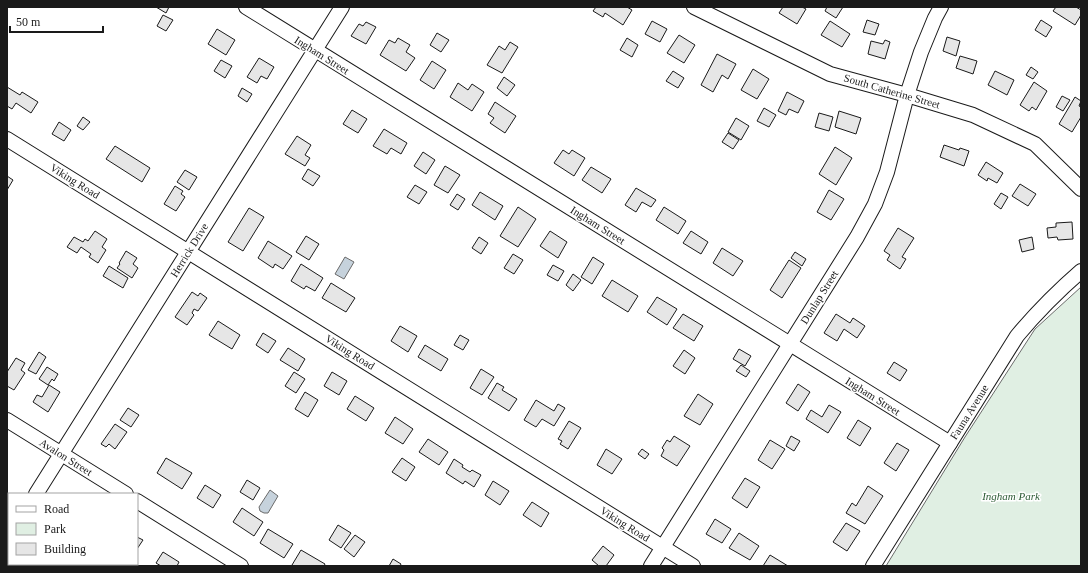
<svg xmlns="http://www.w3.org/2000/svg" width="1088" height="573" font-family="'Times New Roman',serif">
	<style>
		.green { fill: #e0efe3; stroke: #6a6a6a }
		.water { fill: #c6d2dc; stroke: #6a6a6a }
		.building { fill: #e6e6e6; stroke: #1a1a1a }
		.lines { fill: none; stroke-linecap: round; stroke-linejoin: round }
		.minor-casing { stroke: #1a1a1a; stroke-width: 16 }
		.minor { stroke: #fff; stroke-width: 14 }
		.labels { text-anchor: middle; stroke-width: 3; stroke-linejoin: round; paint-order: stroke }
		.street-label { font-size: 11px; fill: #1a1a1a; stroke: #fff }
		.park-label { font-size: 11px; font-style: italic; fill: #2b5a34; stroke: #fff }
	</style>
	<rect width="100%" height="100%" fill="#fff"/>
	<polygon class="green" points="1081,287 1081,566 886,566 965,437 1035,329"/>
	<g class="water">
		<polygon points="345,257 354,262 344,279 335,274"/>
		<polygon points="270,490 278,496 268,513 264,513 260,511 259,507"/>
	</g>
	<g class="building">
		<polygon points="156,7 169,7 166,13"/>
		<polygon points="596,7 627,7 632,10 623,25 605,13 603,17 593,11"/>
		<polygon points="783,7 802,7 806,9 797,24 779,13"/>
		<polygon points="827,7 843,7 836,18 825,11"/>
		<polygon points="1056,7 1076,7 1081,10 1081,15 1075,25 1053,11"/>
		<polygon points="163,15 173,20 166,31 157,26"/>
		<polygon points="867,20 879,24 875,35 863,32"/>
		<polygon points="1041,20 1052,27 1046,37 1035,30"/>
		<polygon points="652,21 667,29 660,42 645,34"/>
		<polygon points="830,21 850,34 842,47 821,35"/>
		<polygon points="366,22 376,27 366,44 351,36 359,24 363,26"/>
		<polygon points="217,29 235,40 226,55 208,44"/>
		<polygon points="437,33 449,40 441,52 430,45"/>
		<polygon points="679,35 695,45 684,63 667,53"/>
		<polygon points="947,37 960,41 956,56 943,51"/>
		<polygon points="398,38 410,45 406,52 415,58 406,71 380,55 389,40 395,43"/>
		<polygon points="627,38 638,45 632,57 620,50"/>
		<polygon points="885,40 890,42 885,59 868,54 871,41 883,44"/>
		<polygon points="510,42 518,47 502,73 487,65 499,46 505,50"/>
		<polygon points="717,54 736,64 728,79 722,75 713,92 701,85"/>
		<polygon points="960,56 977,61 973,74 956,68"/>
		<polygon points="259,58 274,67 267,79 261,76 257,83 247,77"/>
		<polygon points="221,60 232,66 225,78 214,71"/>
		<polygon points="432,61 446,70 434,89 420,80"/>
		<polygon points="1031,67 1038,72 1033,79 1026,75"/>
		<polygon points="753,69 769,79 757,99 741,90"/>
		<polygon points="673,71 684,78 678,88 666,81"/>
		<polygon points="995,71 1014,80 1007,95 988,85"/>
		<polygon points="504,77 515,85 507,96 497,88"/>
		<polygon points="1034,82 1047,91 1036,110 1032,107 1029,111 1020,105"/>
		<polygon points="458,83 468,90 472,84 484,92 472,111 450,97"/>
		<polygon points="7,87 20,95 22,92 38,102 31,113 16,103 12,109 7,106"/>
		<polygon points="242,88 252,94 247,102 238,96"/>
		<polygon points="787,92 804,101 798,113 789,109 786,115 778,111"/>
		<polygon points="1062,96 1070,100 1063,111 1056,107"/>
		<polygon points="1075,97 1081,101 1079,106 1081,107 1081,117 1072,132 1059,124"/>
		<polygon points="495,102 516,116 505,133 490,123 494,118 488,114"/>
		<polygon points="764,108 776,115 769,127 757,121"/>
		<polygon points="352,110 367,119 358,133 343,124"/>
		<polygon points="839,111 861,118 856,134 835,127"/>
		<polygon points="819,113 833,117 829,131 815,127"/>
		<polygon points="83,117 90,122 83,130 77,126"/>
		<polygon points="736,118 749,126 741,140 728,132"/>
		<polygon points="59,122 71,130 64,141 52,134"/>
		<polygon points="384,129 407,143 401,154 391,148 387,154 373,146"/>
		<polygon points="728,133 739,140 733,149 722,142"/>
		<polygon points="297,136 311,145 305,155 310,158 305,166 285,154"/>
		<polygon points="944,145 959,150 960,148 969,151 964,166 940,157"/>
		<polygon points="115,146 150,168 142,182 106,159"/>
		<polygon points="835,147 852,158 836,185 819,174"/>
		<polygon points="563,150 569,154 572,150 585,158 574,176 554,163"/>
		<polygon points="423,152 435,160 426,174 414,166"/>
		<polygon points="986,162 1003,173 997,183 988,178 987,181 978,175"/>
		<polygon points="445,166 460,175 448,193 434,185"/>
		<polygon points="591,167 611,179 602,193 582,180"/>
		<polygon points="308,169 320,176 313,186 302,179"/>
		<polygon points="185,170 197,177 189,190 177,182"/>
		<polygon points="7,176 13,180 7,190"/>
		<polygon points="1020,184 1036,194 1028,206 1012,196"/>
		<polygon points="415,185 427,192 419,204 407,197"/>
		<polygon points="175,186 183,191 181,194 185,197 176,211 164,204"/>
		<polygon points="636,188 656,200 651,207 642,202 636,212 625,205"/>
		<polygon points="829,190 844,199 831,220 817,212"/>
		<polygon points="480,192 503,206 495,220 472,205"/>
		<polygon points="1001,193 1008,197 1001,209 994,204"/>
		<polygon points="457,194 465,199 458,210 450,205"/>
		<polygon points="518,207 536,219 518,247 500,236"/>
		<polygon points="664,207 686,221 678,234 656,220"/>
		<polygon points="249,208 264,217 243,251 228,242"/>
		<polygon points="1072,222 1073,239 1058,240 1057,237 1048,238 1047,228 1056,227 1056,223"/>
		<polygon points="898,228 914,238 902,257 906,259 900,269 887,260 890,255 884,251"/>
		<polygon points="95,231 107,239 102,247 106,250 98,263 89,257 91,254 81,247 77,253 67,247 74,237 83,242 85,239 88,241"/>
		<polygon points="550,231 567,242 558,258 540,246"/>
		<polygon points="691,231 708,242 701,254 683,243"/>
		<polygon points="306,236 319,244 309,260 296,252"/>
		<polygon points="479,237 488,243 481,254 472,248"/>
		<polygon points="1032,237 1034,249 1022,252 1019,240"/>
		<polygon points="268,241 292,256 283,269 275,264 273,268 258,258"/>
		<polygon points="722,248 743,261 733,276 713,263"/>
		<polygon points="126,251 137,258 133,264 138,268 132,278 117,268 120,264 119,263"/>
		<polygon points="795,252 806,259 802,266 791,258"/>
		<polygon points="513,254 523,260 514,274 504,268"/>
		<polygon points="593,257 604,264 592,284 581,277"/>
		<polygon points="789,260 801,268 782,298 770,290"/>
		<polygon points="301,264 323,278 315,291 306,286 304,289 291,281"/>
		<polygon points="553,265 564,271 558,281 547,275"/>
		<polygon points="109,266 128,278 123,288 103,276"/>
		<polygon points="573,274 581,280 573,291 566,285"/>
		<polygon points="612,280 638,296 628,312 602,296"/>
		<polygon points="331,283 355,298 346,312 322,298"/>
		<polygon points="192,292 198,296 200,293 207,298 198,311 194,309 192,313 194,315 187,325 175,317"/>
		<polygon points="657,297 677,309 667,325 647,312"/>
		<polygon points="683,314 703,326 694,341 673,328"/>
		<polygon points="836,314 850,323 853,318 865,326 857,338 844,329 837,341 824,333"/>
		<polygon points="218,321 240,335 232,349 209,335"/>
		<polygon points="400,326 417,336 408,352 391,341"/>
		<polygon points="263,333 276,341 268,353 256,345"/>
		<polygon points="460,335 469,340 463,350 454,345"/>
		<polygon points="425,345 448,359 441,371 418,357"/>
		<polygon points="288,348 305,359 298,371 280,360"/>
		<polygon points="739,349 751,356 745,366 733,359"/>
		<polygon points="684,350 695,358 685,374 673,366"/>
		<polygon points="39,352 46,357 36,374 28,370"/>
		<polygon points="16,358 25,363 21,370 25,373 14,390 7,386 7,372"/>
		<polygon points="894,362 907,370 900,381 887,373"/>
		<polygon points="741,365 750,371 746,377 736,371"/>
		<polygon points="47,367 58,374 54,381 52,379 48,385 39,379"/>
		<polygon points="481,369 494,377 482,395 470,388"/>
		<polygon points="294,372 305,379 296,393 285,386"/>
		<polygon points="332,372 347,381 339,395 324,386"/>
		<polygon points="497,383 504,387 502,390 517,399 509,411 488,398"/>
		<polygon points="798,384 810,392 798,411 786,403"/>
		<polygon points="49,385 60,392 48,412 33,402 37,395 42,397"/>
		<polygon points="305,392 318,400 308,417 295,409"/>
		<polygon points="698,394 713,404 700,425 684,416"/>
		<polygon points="355,396 374,408 366,421 347,409"/>
		<polygon points="536,400 554,411 558,404 565,408 554,426 542,419 536,427 524,420"/>
		<polygon points="829,405 841,412 828,433 806,419 811,410 822,417"/>
		<polygon points="128,408 139,415 131,427 120,420"/>
		<polygon points="395,417 413,429 403,444 385,433"/>
		<polygon points="858,420 871,428 860,446 847,438"/>
		<polygon points="569,421 581,428 568,449 560,444 562,441 558,439"/>
		<polygon points="115,424 127,432 115,449 109,444 106,447 101,444"/>
		<polygon points="674,436 690,446 677,466 661,456 664,450 662,448 667,440 670,442"/>
		<polygon points="791,436 800,441 794,451 786,446"/>
		<polygon points="428,439 448,452 439,465 419,452"/>
		<polygon points="770,440 785,449 772,469 758,460"/>
		<polygon points="897,443 909,450 896,471 884,463"/>
		<polygon points="606,449 622,459 612,474 597,465"/>
		<polygon points="642,449 649,454 645,459 638,454"/>
		<polygon points="166,458 192,473 182,489 157,473"/>
		<polygon points="402,458 415,467 406,481 392,472"/>
		<polygon points="454,459 463,465 462,467 470,472 472,470 481,475 474,487 465,481 463,484 446,473"/>
		<polygon points="745,478 760,487 747,508 732,498"/>
		<polygon points="247,480 260,488 253,500 240,492"/>
		<polygon points="493,481 509,491 500,505 485,495"/>
		<polygon points="205,485 221,495 213,508 197,498"/>
		<polygon points="868,486 883,496 865,524 846,513 852,503 856,506"/>
		<polygon points="532,502 549,513 541,527 523,515"/>
		<polygon points="242,508 263,522 254,536 233,522"/>
		<polygon points="715,519 731,529 722,543 706,534"/>
		<polygon points="846,523 860,531 847,551 833,542"/>
		<polygon points="338,525 351,533 341,548 329,540"/>
		<polygon points="268,529 293,544 284,558 260,543"/>
		<polygon points="739,533 759,546 750,560 729,548"/>
		<polygon points="355,535 365,542 354,557 344,549"/>
		<polygon points="137,537 143,540 137,549"/>
		<polygon points="603,546 614,555 606,566 599,566 592,560"/>
		<polygon points="301,550 325,564 324,566 294,566 292,565"/>
		<polygon points="163,552 179,562 177,566 161,566 156,563"/>
		<polygon points="770,555 788,566 763,566"/>
		<polygon points="393,559 401,564 400,566 389,566"/>
		<polygon points="38,564 53,564 52,566 37,566"/>
	</g>
	<g class="lines">
		<defs>
			<g id="minor">
				<polyline points="246,7 950,443"/>
				<polyline points="694,7 830,74 907,95 973,115 1035,144 1081,189"/>
				<polyline points="7,139 693,566"/>
				<polyline points="7,420 126,494"/>
				<polyline points="36,494 342,7"/>
				<polyline points="137,501 241,566"/>
				<polyline points="7,540 9,537"/>
				<polyline points="651,566 790,344 857,237 875,204 887,172 907,95 921,52 935,18 941,7"/>
				<path d="M 873,566 L 1017,336 C 1037,312 1058,291 1081,271"/>
			</g>
		</defs>
		<use href="#minor" class="minor-casing"/>
		<use href="#minor" class="minor"/>
	</g>
	<g class="labels">
		<g class="street-label">
			<text transform="translate(322 55) rotate(32)" y="4">Ingham Street</text>
			<text transform="translate(892 91) rotate(16)" y="4">South Catherine Street</text>
			<text transform="translate(75 181) rotate(32)" y="4">Viking Road</text>
			<text transform="translate(598 225) rotate(32)" y="4">Ingham Street</text>
			<text transform="translate(189 250) rotate(-58)" y="4">Herrick Drive</text>
			<text transform="translate(819 297) rotate(-58)" y="4">Dunlap Street</text>
			<text transform="translate(350 352) rotate(32)" y="4">Viking Road</text>
			<text transform="translate(873 396) rotate(32)" y="4">Ingham Street</text>
			<text transform="translate(969 412) rotate(-58)" y="4">Fauna Avenue</text>
			<text transform="translate(66 457) rotate(32)" y="4">Avalon Street</text>
			<text transform="translate(625 524) rotate(32)" y="4">Viking Road</text>
		</g>
		<g class="park-label">
			<text x="1011" y="500">Ingham Park</text>
		</g>
	</g>
	<rect width="1088" height="573" fill="none" stroke="#1a1a1a" stroke-width="16"/>
	<rect x="8" y="493" width="130" height="72" fill="#ffffff" stroke="#a3a3a3"/>
	<rect x="16" y="506" width="20" height="6" fill="#ffffff" stroke="#a3a3a3"/>
	<text x="44" y="513" font-size="12" fill="#1a1a1a">Road</text>
	<rect x="16" y="523" width="20" height="12" fill="#e0efe3" stroke="#a3a3a3"/>
	<text x="44" y="533" font-size="12" fill="#1a1a1a">Park</text>
	<rect x="16" y="543" width="20" height="12" fill="#e6e6e6" stroke="#a3a3a3"/>
	<text x="44" y="553" font-size="12" fill="#1a1a1a">Building</text>
	<path d="M10 26v6h93v-6" fill="none" stroke="#1a1a1a" stroke-width="2"/>
	<text x="16" y="26" font-size="12" fill="#1a1a1a" stroke="#ffffff" stroke-width="3" paint-order="stroke">50 m</text>
</svg>
